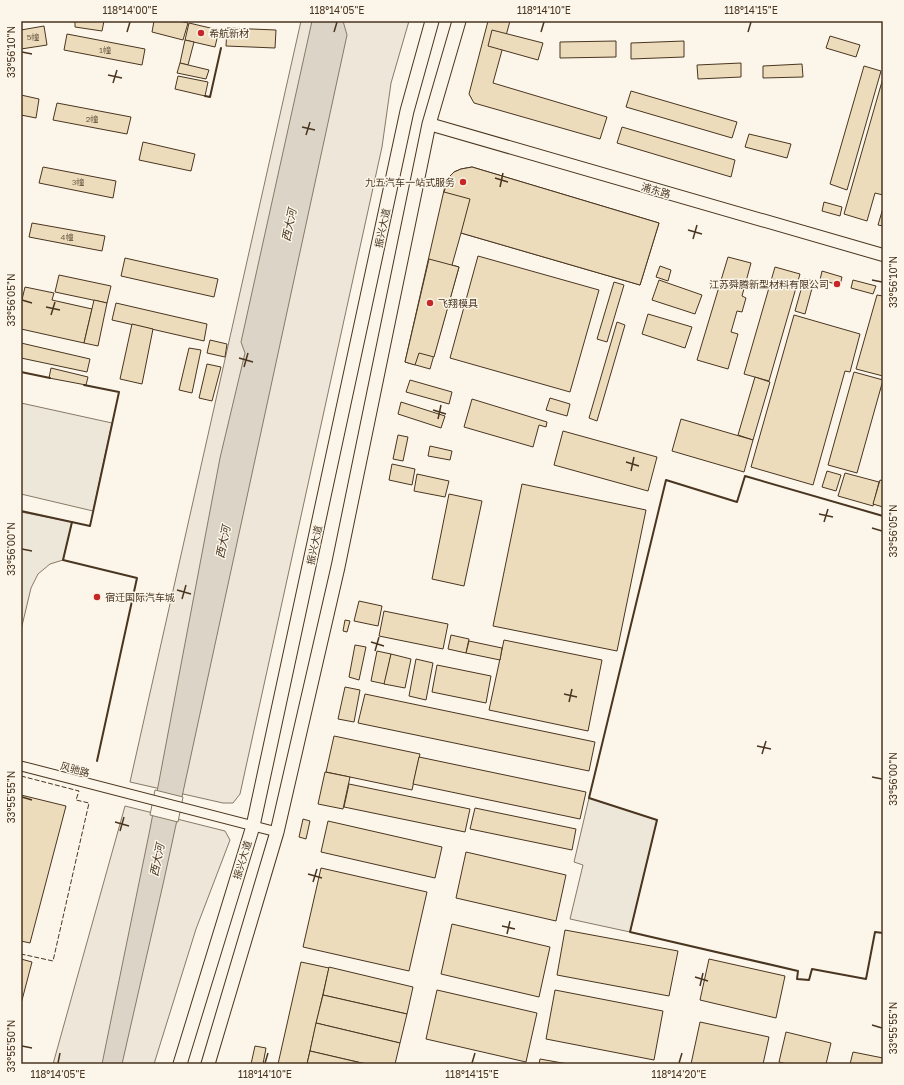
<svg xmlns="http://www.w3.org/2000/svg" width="904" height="1085" font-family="'Golos Text','Noto Sans SC',sans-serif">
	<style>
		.green { fill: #ede6d9; stroke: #887966 }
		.parking { fill: #ede7d9; stroke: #887966 }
		.water { fill: #dcd4c6; stroke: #887966 }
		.pier { fill: #fbf6e9; stroke: #887966 }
		.building { fill: #ecdcbc; stroke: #4a3520 }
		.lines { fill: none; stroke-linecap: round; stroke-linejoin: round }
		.minor-casing { stroke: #4a3520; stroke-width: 11 }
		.tertiary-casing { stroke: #4a3520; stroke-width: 14 }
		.secondary-casing { stroke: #4a3520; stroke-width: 15 }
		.minor { stroke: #fbf6e9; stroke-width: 9 }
		.tertiary { stroke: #fbf6e9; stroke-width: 12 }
		.secondary { stroke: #fbf6e9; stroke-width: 13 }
		.fence { stroke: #4a3520; stroke-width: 1; stroke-dasharray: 5 2; stroke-linecap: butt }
		.wall { stroke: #4a3520; stroke-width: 2 }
		.ticks { fill: none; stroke: #4a3520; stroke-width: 1.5 }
		.poi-dot { fill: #c62828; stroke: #fbf6e9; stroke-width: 1.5 }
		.labels { text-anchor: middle; stroke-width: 3; stroke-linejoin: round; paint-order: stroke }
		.number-label { font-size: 8px; fill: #725f47 }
		.poi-label { font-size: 10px; fill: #4a3520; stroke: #fbf6e9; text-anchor: start }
		.street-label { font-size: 10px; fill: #4a3520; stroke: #fbf6e9 }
		.water-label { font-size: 11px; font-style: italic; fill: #4a3520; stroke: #fbf6e9 }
		.neatline { fill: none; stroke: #4a3520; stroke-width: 1.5 }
		.ticks-label { font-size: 10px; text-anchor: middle; fill: #4a3520 }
	</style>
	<rect width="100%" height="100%" fill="#fbf6e9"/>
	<g class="green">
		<polygon points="301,21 409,21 391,83 382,147 240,794 233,803 223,803 130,782"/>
		<polygon points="125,806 225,831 230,840 196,929 154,1064 53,1064"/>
	</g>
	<g class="parking">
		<polygon points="21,403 112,423 93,511 21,494"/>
		<polygon points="21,512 72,522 63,560 50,564 38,574 31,588 21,630"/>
		<polygon points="589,798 657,820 630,932 570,919 583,865 574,862"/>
	</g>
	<polygon class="water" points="312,21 343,21 347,35 164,880 122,1064 102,1064 150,829 220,458 245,353 241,342"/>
	<polygon class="pier" points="155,790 183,797 178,822 150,815"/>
	<g class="building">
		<polygon points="75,21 104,21 102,31 75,27"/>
		<polygon points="154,21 179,21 188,23 183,40 152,32"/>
		<polygon points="488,21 510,21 493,83 607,117 600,139 474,103 469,94"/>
		<polygon points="189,23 219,30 215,47 185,40"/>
		<polygon points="44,26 47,45 21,49 21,30"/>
		<polygon points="227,28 276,30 275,48 226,46"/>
		<polygon points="492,30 543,43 538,60 488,46"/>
		<polygon points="67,34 145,49 142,65 64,50"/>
		<polygon points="830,36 860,45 856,57 826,48"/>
		<polygon points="185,40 194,42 188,65 180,63"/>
		<polygon points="616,41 616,57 560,58 560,42"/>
		<polygon points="684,41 684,57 631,59 631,43"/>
		<polygon points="180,63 209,70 206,79 177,73"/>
		<polygon points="741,63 741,77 698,79 697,65"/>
		<polygon points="802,64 803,77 763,78 763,66"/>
		<polygon points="864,66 881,71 847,190 830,184"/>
		<polygon points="178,76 208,82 205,96 175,89"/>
		<polygon points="883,78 883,195 875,193 867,221 844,214"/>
		<polygon points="631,91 737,122 732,138 626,107"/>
		<polygon points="21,95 39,99 36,118 21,115"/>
		<polygon points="57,103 131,117 127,134 53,120"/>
		<polygon points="622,127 735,160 731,177 617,143"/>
		<polygon points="749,134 791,144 787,158 745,147"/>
		<polygon points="143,142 195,154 191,171 139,160"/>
		<polygon points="43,167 116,181 113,198 39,183"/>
		<polygon points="472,167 659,223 640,285 461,233 452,265 459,267 430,369 405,362 445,186 449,177 454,172 461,169"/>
		<polygon points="472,167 659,223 640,285 461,233 470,199 444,192 449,177 454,172 461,169"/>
		<polygon points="824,202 842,207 840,216 822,211"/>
		<polygon points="883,208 883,226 878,225"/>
		<polygon points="32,223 105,236 102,251 29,237"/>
		<polygon points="478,256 599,290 570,392 450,358"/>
		<polygon points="728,257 751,263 742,296 746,298 742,312 737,311 731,332 738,334 728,369 697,360"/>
		<polygon points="125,258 218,279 214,297 121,276"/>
		<polygon points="429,259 459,267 434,357 419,353 415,365 405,362"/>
		<polygon points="660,266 671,270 668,281 656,277"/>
		<polygon points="775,267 800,274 769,381 744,374"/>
		<polygon points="822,271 842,277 840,285 820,280"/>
		<polygon points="59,275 111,286 107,303 55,292"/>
		<polygon points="804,279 814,281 805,314 795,311"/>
		<polygon points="659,280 702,295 695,314 652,300"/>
		<polygon points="853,280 876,286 873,294 851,288"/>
		<polygon points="614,282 624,285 607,342 597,339"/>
		<polygon points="25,287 54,293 52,300 92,309 84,343 21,329 21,304"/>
		<polygon points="877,295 883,296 883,376 856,369"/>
		<polygon points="94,300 107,303 98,346 84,343"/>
		<polygon points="116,303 207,324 204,341 112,320"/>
		<polygon points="648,314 692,327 685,348 642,334"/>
		<polygon points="794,315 860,334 850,372 845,371 813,485 751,467"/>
		<polygon points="617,322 625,325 597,421 589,418"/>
		<polygon points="132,324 153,329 142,384 120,379"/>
		<polygon points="210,340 227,344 225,357 207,353"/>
		<polygon points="21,343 90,359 87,372 21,358"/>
		<polygon points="189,348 201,350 192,393 179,390"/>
		<polygon points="207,364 221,367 212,401 199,398"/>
		<polygon points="51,368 88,377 86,385 49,378"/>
		<polygon points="854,372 883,380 857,473 828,465"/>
		<polygon points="755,377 770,382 753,440 738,435"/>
		<polygon points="410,380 452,392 449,404 406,392"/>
		<polygon points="550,398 570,404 567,416 546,410"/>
		<polygon points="472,399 547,422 546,427 539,425 533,447 464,427"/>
		<polygon points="401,402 445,416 441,428 398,414"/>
		<polygon points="681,419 753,440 744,472 672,451"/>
		<polygon points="563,431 657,457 648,491 554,465"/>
		<polygon points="398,435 408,437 403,461 393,459"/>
		<polygon points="430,446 452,451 450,460 428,456"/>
		<polygon points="392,464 415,469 412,485 389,480"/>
		<polygon points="827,471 841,475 836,491 822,487"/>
		<polygon points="845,473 879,482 873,506 838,496"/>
		<polygon points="417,474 449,481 445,497 414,491"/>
		<polygon points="880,480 883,481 883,507 873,504"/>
		<polygon points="522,484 646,510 617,651 493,626"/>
		<polygon points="449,494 482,501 464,586 432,579"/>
		<polygon points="359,601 382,606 378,626 354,621"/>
		<polygon points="384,611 448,624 443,649 379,636"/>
		<polygon points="345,620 350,621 347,632 343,631"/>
		<polygon points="451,635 469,639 466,653 448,649"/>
		<polygon points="504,640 602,660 588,731 489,710"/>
		<polygon points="469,641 502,648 500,660 466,653"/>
		<polygon points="355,645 366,647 359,680 349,677"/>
		<polygon points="377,651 391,654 385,684 371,681"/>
		<polygon points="391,654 411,659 405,688 384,684"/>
		<polygon points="416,659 433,663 426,700 409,696"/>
		<polygon points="437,665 491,676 486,703 432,692"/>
		<polygon points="345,687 360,690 354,722 338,719"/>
		<polygon points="365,694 595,742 589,771 358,723"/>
		<polygon points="334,736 420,754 412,790 326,772"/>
		<polygon points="419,757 586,792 580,819 413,784"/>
		<polygon points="325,772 350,777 343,809 318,804"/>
		<polygon points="349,784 470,809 465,832 344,807"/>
		<polygon points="21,795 66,806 30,943 21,941"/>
		<polygon points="475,808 576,829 572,850 470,829"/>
		<polygon points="303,819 310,821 306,839 299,837"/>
		<polygon points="328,821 442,847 435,878 321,852"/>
		<polygon points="466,852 566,875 556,921 456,898"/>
		<polygon points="321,868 427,892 409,971 303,947"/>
		<polygon points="452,924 550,947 539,997 441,974"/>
		<polygon points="565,930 678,951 669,996 557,975"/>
		<polygon points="21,959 32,962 21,1004"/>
		<polygon points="709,959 785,976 776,1018 700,1000"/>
		<polygon points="301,962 329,968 307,1064 278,1064"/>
		<polygon points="329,967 413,987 407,1014 323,995"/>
		<polygon points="437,990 537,1013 526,1062 426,1039"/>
		<polygon points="555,990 663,1011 654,1060 546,1039"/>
		<polygon points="323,995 407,1014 400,1043 316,1023"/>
		<polygon points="700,1022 769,1037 763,1064 691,1064"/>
		<polygon points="316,1023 400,1043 395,1064 366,1064 310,1051"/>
		<polygon points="786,1032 831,1043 826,1064 787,1064 779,1062"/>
		<polygon points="255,1046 266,1048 263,1064 251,1064"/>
		<polygon points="310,1051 366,1064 307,1064"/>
		<polygon points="853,1052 883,1058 883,1064 850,1064"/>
		<polygon points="540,1059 568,1064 539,1064"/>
	</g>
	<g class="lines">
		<defs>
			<polyline id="minor" points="21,766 277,832"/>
			<polyline id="tertiary" points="429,124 883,255"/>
			<g id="secondary">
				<polyline points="180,1064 253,826 407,111 432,21"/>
				<polyline points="208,1064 277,832 338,567 429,124 459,21"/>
			</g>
		</defs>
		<use href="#minor" class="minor-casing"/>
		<use href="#tertiary" class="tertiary-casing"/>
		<use href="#secondary" class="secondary-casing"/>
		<use href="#minor" class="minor"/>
		<use href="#tertiary" class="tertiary"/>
		<use href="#secondary" class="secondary"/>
		<polyline class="fence" points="21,776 79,791 76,800 89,803 53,961 21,954"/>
		<g class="wall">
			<polyline points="205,96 210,97 221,48"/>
			<polyline points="21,372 50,378"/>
			<polyline points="21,511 90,526 119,392 84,385"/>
			<polyline points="883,516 745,476 737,502 666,480 589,798 657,820 630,932 798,971 797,979 809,980 812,969 866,979 875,932 883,933"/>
			<polyline points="72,522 63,560 137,578 97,761"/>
		</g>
	</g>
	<path class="ticks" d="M 127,32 L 130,22M 334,32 L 337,22M 541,32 L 544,22M 748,32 L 751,22M 22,52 L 32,54M 108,75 L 122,78M 113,83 L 117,70M 302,127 L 315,130M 306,135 L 310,122M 495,178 L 508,182M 500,187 L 503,173M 688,230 L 702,234M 693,239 L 697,225M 872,280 L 882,282M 22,300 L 32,303M 46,307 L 60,310M 51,315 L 55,302M 239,358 L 253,362M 244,367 L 248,353M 433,410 L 446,414M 438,419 L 441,405M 626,462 L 639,466M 631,471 L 634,457M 819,514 L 833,517M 824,522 L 828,509M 872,528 L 882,531M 22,549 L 32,551M 177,590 L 191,594M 182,599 L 186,585M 371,642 L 384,646M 375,651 L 379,637M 564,694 L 577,697M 569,702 L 572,689M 757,746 L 771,749M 762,754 L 766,741M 872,777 L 882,779M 22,797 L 32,800M 115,822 L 129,826M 120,831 L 124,817M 308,874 L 322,878M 313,882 L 317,869M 502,926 L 515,929M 507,934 L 510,921M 695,977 L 708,981M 700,986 L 703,973M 872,1025 L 882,1028M 22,1046 L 32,1048M 58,1063 L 60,1053M 265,1063 L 268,1053M 472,1063 L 475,1053M 679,1063 L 682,1053"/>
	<g class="poi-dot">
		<circle cx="201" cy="33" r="4"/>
		<circle cx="463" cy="182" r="4"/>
		<circle cx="837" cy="284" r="4"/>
		<circle cx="430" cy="303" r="4"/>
		<circle cx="97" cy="597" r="4"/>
	</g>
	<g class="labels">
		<g class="number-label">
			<text x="33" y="40">5幢</text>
			<text x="105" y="53">1幢</text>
			<text x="92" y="122">2幢</text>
			<text x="78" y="185">3幢</text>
			<text x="67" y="240">4幢</text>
		</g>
		<g class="poi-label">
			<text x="209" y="37">希航新材</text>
			<text x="455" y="186" text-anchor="end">九五汽车一站式服务</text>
			<text x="829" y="288" text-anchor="end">江苏舜腾新型材料有限公司</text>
			<text x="438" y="307">飞翔模具</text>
			<text x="105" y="601">宿迁国际汽车城</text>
		</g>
		<g class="street-label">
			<text transform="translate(656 190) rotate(16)" y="4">浦东路</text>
			<text transform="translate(382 228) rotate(-78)" y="4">振兴大道</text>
			<text transform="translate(314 545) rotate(-78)" y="4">振兴大道</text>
			<text transform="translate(75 769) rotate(15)" y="4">风驰路</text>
			<text transform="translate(242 860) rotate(-73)" y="4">振兴大道</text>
		</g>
		<g class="water-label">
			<text transform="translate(289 225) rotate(-78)" y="4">西大河</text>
			<text transform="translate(223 542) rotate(-78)" y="4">西大河</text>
			<text transform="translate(157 860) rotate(-78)" y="4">西大河</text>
		</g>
	</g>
	<rect width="904" height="1085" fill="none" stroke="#fbf6e9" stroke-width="44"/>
	<rect x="22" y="22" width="860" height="1041" class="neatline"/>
	<g class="ticks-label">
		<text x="130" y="14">118°14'00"E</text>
		<text x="337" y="14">118°14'05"E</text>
		<text x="544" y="14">118°14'10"E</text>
		<text x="751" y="14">118°14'15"E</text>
		<text transform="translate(11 52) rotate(-90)" y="4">33°56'10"N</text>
		<text transform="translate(893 282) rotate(-90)" y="4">33°56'10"N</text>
		<text transform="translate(11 300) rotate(-90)" y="4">33°56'05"N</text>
		<text transform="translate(893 531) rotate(-90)" y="4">33°56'05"N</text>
		<text transform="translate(11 549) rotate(-90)" y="4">33°56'00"N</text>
		<text transform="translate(893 779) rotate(-90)" y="4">33°56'00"N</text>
		<text transform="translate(11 797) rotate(-90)" y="4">33°55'55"N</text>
		<text transform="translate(893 1028) rotate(-90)" y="4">33°55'55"N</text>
		<text transform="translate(11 1046) rotate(-90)" y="4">33°55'50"N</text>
		<text x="58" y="1078">118°14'05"E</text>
		<text x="265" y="1078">118°14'10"E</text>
		<text x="472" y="1078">118°14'15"E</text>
		<text x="679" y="1078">118°14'20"E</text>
	</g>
</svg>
